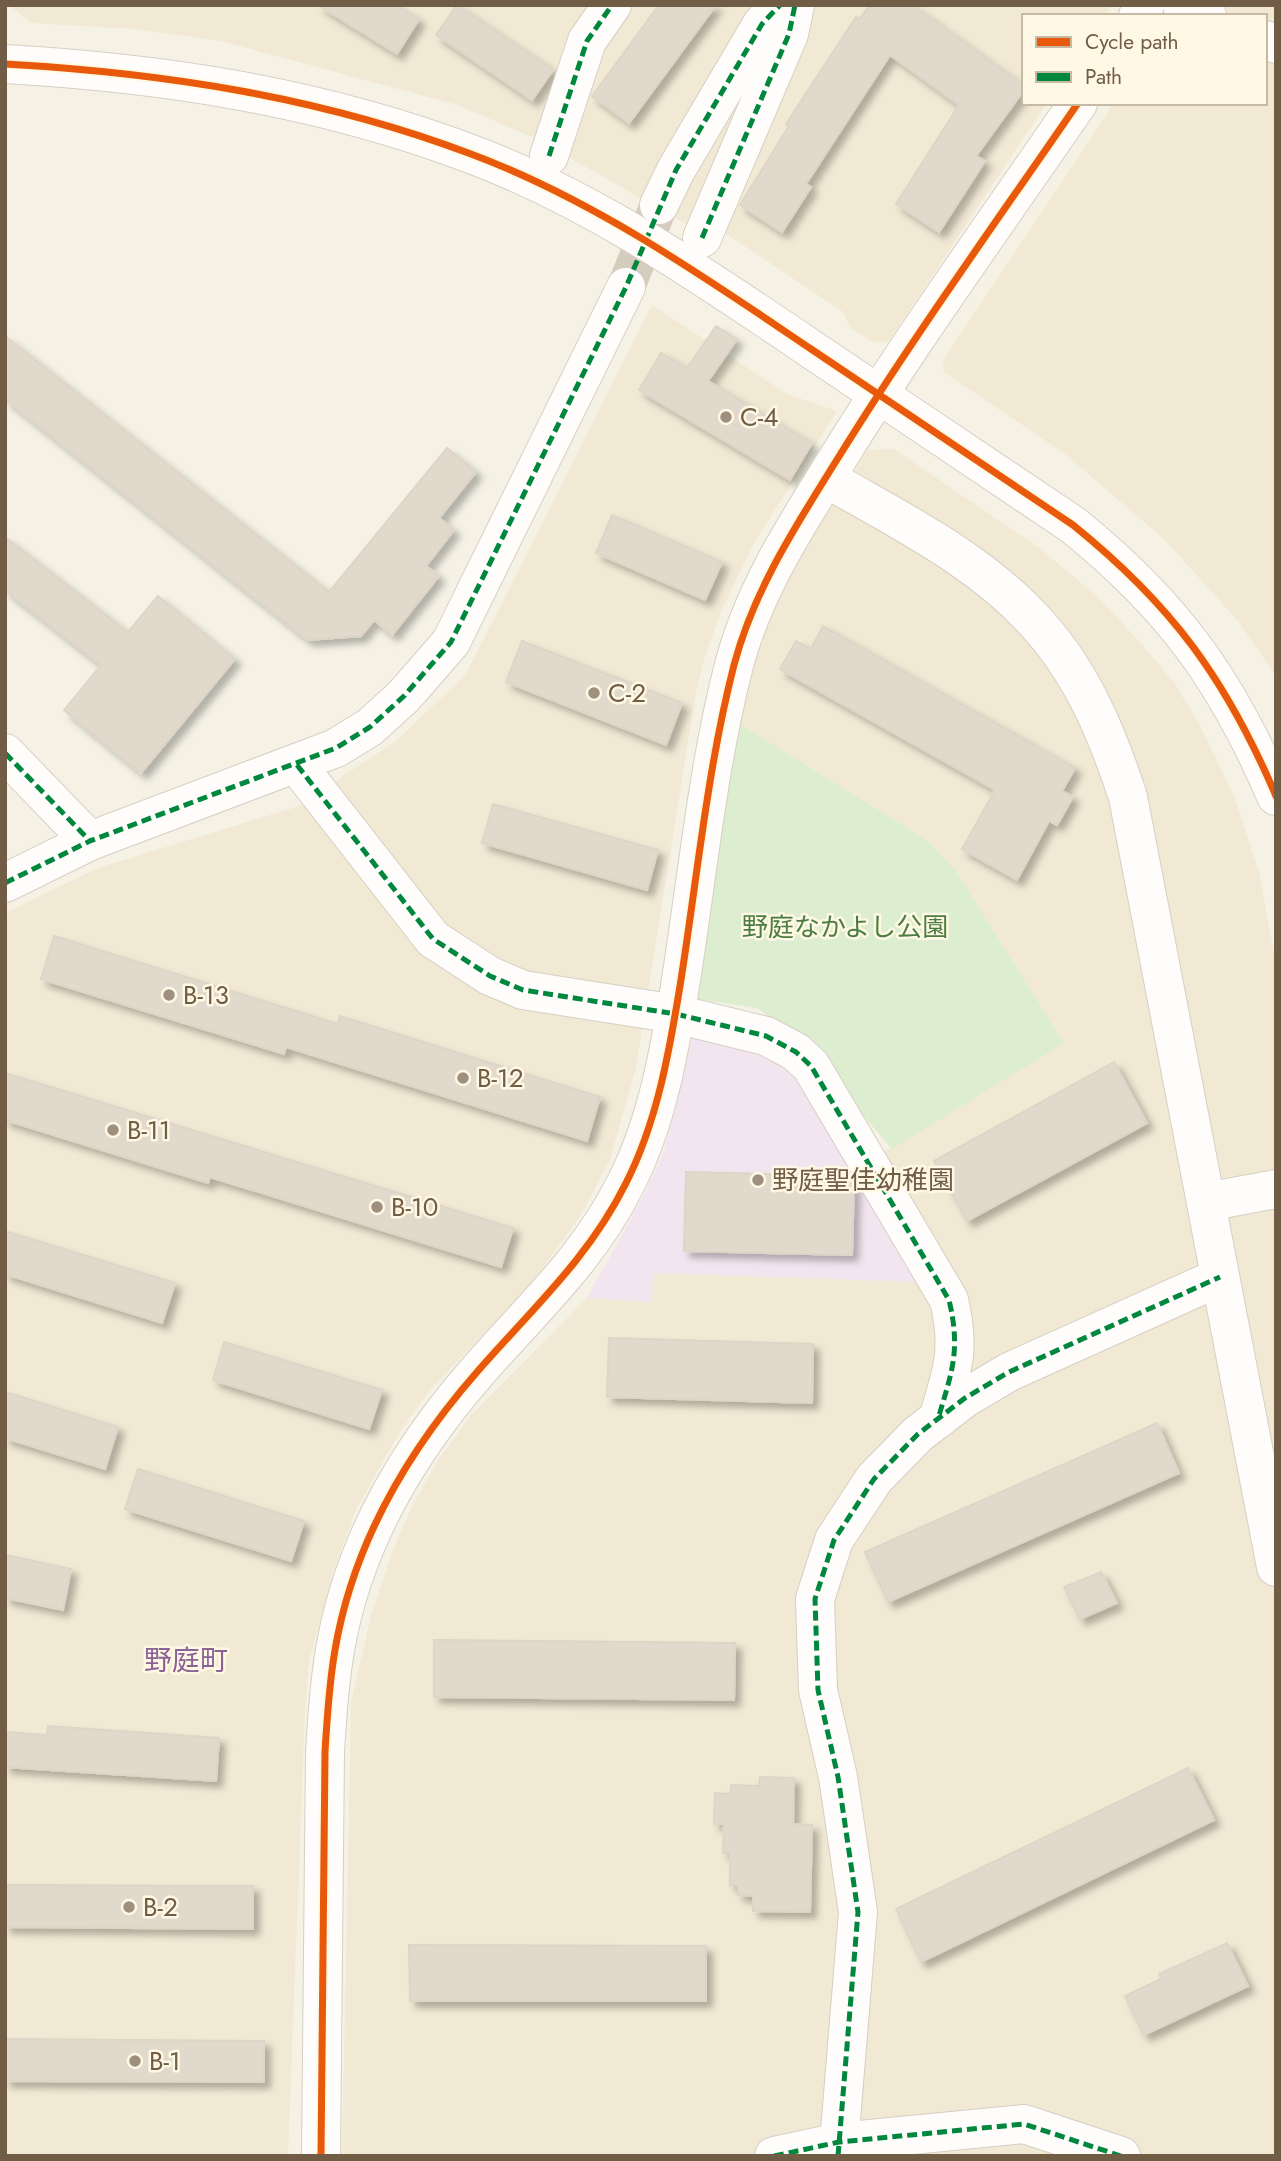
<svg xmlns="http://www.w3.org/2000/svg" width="1281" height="2161" font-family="Jost,'Noto Sans JP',sans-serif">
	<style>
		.residential { fill: #f1e9d4 }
		.education { fill: #f3e5ef }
		.green { fill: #ddedcf }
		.building { fill: #e1dacc; stroke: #ded5c7; stroke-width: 2; filter: url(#shadow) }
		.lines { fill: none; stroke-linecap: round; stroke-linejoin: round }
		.minor-tunnel { stroke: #d4ccbd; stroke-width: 38; stroke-dasharray: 38 19; stroke-linecap: butt }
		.minor-casing { stroke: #d6cfc3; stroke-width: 40 }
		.minor { stroke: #fefdfb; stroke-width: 38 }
		.quiet { stroke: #00873e; stroke-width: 5; stroke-dasharray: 10 5; stroke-linecap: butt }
		.cycleway-casing { stroke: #fff8e4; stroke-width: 11 }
		.cycleway { stroke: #e8590c; stroke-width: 7 }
		.poi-dot { fill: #9f907e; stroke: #fff8e4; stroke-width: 2.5 }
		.labels { text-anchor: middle; stroke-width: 5; stroke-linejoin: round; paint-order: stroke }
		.poi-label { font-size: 26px; fill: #715c46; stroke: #fff8e4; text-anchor: start }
		.park-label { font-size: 26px; fill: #4b7d41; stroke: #fff8e4 }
		.neighbourhood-label { font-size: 28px; fill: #8b6295; stroke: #fff8e4 }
	</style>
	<defs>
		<filter id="shadow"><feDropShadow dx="6" dy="6" stdDeviation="3.5" flood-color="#0004"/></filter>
	</defs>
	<rect width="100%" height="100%" fill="#f5f2e5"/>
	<g class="residential">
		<polygon points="1111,5 1104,16 1024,16 1024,103 1047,103 889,341 873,342 850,328 843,312 728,235 702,233 535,138 454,104 221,41 134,29 31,23 10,6"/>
		<polygon points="1179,5 1276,5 1276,676 1238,621 1165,540 1065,454 944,372 943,360 1114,103 1265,103 1265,16 1172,16"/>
		<polygon points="652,305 787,394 837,411 753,545 721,612 705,656 696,692 636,1067 610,1160 581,1215 531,1284 429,1391 398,1435 355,1512 333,1572 309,1662 305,1711 288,2156 5,2156 5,917 9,911 98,868 296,807 396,741 466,674"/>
		<polygon points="894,449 1038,547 1096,595 1137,639 1173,681 1198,722 1233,793 1259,872 1276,965 1276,2156 342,2156 351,1702 371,1616 392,1552 413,1504 439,1459 471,1415 587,1298 652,1301 652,1273 920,1282 858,1167 1064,1043 956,871 927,840 738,723 750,670 777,589 868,450"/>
	</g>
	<polygon class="education" points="693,1033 796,1064 921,1282 653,1273 652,1302 587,1298 645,1193 664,1151"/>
	<polygon class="green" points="738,723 927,840 956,871 1064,1043 892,1149 795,1036 757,1008 697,999"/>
	<g class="building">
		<polygon points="318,5 396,5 419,19 397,54"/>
		<polygon points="457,5 553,70 532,100 436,35"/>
		<polygon points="659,5 716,5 629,123 592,96"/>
		<polygon points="870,5 912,5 1024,86 1024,90 976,156 985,161 939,232 896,204 959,105 890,55 806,184 811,187 782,232 740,205 789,126 786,124 856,17 859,19"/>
		<polygon points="716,326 737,339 708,381 812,443 790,480 639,390 661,353 687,368"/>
		<polygon points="5,336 329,592 447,448 476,472 439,518 454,530 426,566 439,576 392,635 374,620 361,636 308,640 5,399"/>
		<polygon points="612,515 722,562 705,600 596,553"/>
		<polygon points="5,537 128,632 158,596 235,659 141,773 64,710 101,665 5,590"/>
		<polygon points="823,626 1075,768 1062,791 1073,797 1057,825 1049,821 1017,880 962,849 995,790 780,669 796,641 811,649"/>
		<polygon points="522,641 682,703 666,745 506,682"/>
		<polygon points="493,804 658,850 647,890 482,843"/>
		<polygon points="54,936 338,1024 340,1016 600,1097 587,1141 286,1047 284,1054 41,979"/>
		<polygon points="1114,1062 1147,1123 967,1221 934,1161"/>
		<polygon points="5,1073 513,1228 501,1267 210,1177 208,1183 5,1120"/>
		<polygon points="686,1172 851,1176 854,1182 852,1255 684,1251"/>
		<polygon points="5,1231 175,1283 162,1323 5,1274"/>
		<polygon points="609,1338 813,1344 812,1403 607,1397"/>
		<polygon points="224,1342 382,1390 369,1429 213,1380"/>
		<polygon points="5,1392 118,1427 105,1469 5,1438"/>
		<polygon points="1157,1423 1179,1473 888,1602 865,1552"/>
		<polygon points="138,1469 304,1521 291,1561 125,1509"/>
		<polygon points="5,1555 71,1569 63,1610 5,1598"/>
		<polygon points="1101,1572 1117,1603 1080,1619 1064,1587"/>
		<polygon points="434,1640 735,1643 734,1700 434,1697"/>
		<polygon points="48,1726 219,1738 216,1781 5,1767 5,1732 47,1735"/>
		<polygon points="1188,1768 1214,1820 921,1962 896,1909"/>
		<polygon points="760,1777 794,1778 793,1824 812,1825 810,1912 753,1911 753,1896 738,1895 738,1885 730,1885 730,1853 723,1853 724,1824 714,1824 715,1793 731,1794 731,1785 759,1786"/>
		<polygon points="5,1885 253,1886 253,1929 5,1927"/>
		<polygon points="1227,1943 1248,1986 1144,2035 1125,1996 1161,1979 1159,1974"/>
		<polygon points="409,1945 706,1946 706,2001 410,2001"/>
		<polygon points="5,2039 264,2041 264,2082 5,2081"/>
	</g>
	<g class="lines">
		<polyline class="minor-tunnel" points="626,287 657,210"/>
		<defs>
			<g id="minor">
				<polyline points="1182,5 1207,16"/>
				<polyline points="1138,16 1145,5"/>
				<polyline points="1265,40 1276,44"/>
				<path d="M 5,64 C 165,73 320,97 471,154 C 594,200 703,276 811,349 C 898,408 986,466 1073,525 C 1172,605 1226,679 1276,796"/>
				<polyline points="549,156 587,41 612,5"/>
				<polyline points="659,205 676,170 762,24 780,5"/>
				<polyline points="702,238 789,34 795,5"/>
				<path d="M 826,478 C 900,521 983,561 1040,627 C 1083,675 1108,736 1128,797 L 1276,1567"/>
				<polyline points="5,753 90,841"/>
				<path d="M 297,765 L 433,939 L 490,976 L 523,990 L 676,1014 L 766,1036 L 796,1052 L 811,1066 L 949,1300 C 961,1351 952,1371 938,1419"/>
				<polyline points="5,883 90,841 336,748 370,727 404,696 451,642 626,287"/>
				<polyline points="1206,1202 1276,1189"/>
				<path d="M 321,2156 L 325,1752 C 327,1718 329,1684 335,1650 C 353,1544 407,1452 477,1372 C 531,1310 589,1258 626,1183 C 657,1122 669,1053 680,986 C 697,880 707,770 734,665 C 754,589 797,524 838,458 C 913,337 997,221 1078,103"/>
				<polyline points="774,2156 839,2142 1024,2124 1121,2156"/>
				<polyline points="838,2156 858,1912 838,1777 818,1690 815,1599 834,1540 874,1479 918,1434 965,1398 1009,1372 1220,1277"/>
			</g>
		</defs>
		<use href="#minor" class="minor-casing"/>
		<use href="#minor" class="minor"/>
		<g class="quiet">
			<polyline points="549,156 587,41 612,5"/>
			<polyline points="702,238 789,34 795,5"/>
			<polyline points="5,753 90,841"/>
			<path d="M 297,765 L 433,939 L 490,976 L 523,990 L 676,1014 L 766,1036 L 796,1052 L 811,1066 L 949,1300 C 961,1351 952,1371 938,1419"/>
			<polyline points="5,883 90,841 336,748 370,727 404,696 451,642 626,287 676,170 762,24 780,5"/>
			<polyline points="774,2156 839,2142 1024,2124 1121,2156"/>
			<polyline points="838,2156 858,1912 838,1777 818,1690 815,1599 834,1540 874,1479 918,1434 965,1398 1009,1372 1220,1277"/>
		</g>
		<defs>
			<g id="cycleway">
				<path d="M 5,64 C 165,73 320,97 471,154 C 594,200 703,276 811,349 C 898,408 986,466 1073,525 C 1172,605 1226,679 1276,796"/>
				<path d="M 321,2156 L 325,1752 C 327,1718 329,1684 335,1650 C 353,1544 407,1452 477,1372 C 531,1310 589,1258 626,1183 C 657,1122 669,1053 680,986 C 697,880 707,770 734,665 C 754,589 797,524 838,458 C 913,337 997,221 1078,103"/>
			</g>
		</defs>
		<use href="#cycleway" class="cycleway-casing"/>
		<use href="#cycleway" class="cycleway"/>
	</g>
	<g class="poi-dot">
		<circle cx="726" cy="417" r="7"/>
		<circle cx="594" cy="693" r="7"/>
		<circle cx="169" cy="995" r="7"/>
		<circle cx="463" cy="1078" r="7"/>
		<circle cx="113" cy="1130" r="7"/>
		<circle cx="758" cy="1180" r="7"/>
		<circle cx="377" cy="1207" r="7"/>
		<circle cx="129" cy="1907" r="7"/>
		<circle cx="135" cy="2061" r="7"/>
	</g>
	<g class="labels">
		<g class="poi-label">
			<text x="740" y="426">C-4</text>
			<text x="608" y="702">C-2</text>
			<text x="183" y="1004">B-13</text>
			<text x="477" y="1087">B-12</text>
			<text x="127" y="1139">B-11</text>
			<text x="772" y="1189">野庭聖佳幼稚園</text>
			<text x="391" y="1216">B-10</text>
			<text x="143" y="1916">B-2</text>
			<text x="149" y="2070">B-1</text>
		</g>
		<g class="park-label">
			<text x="845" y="936">野庭なかよし公園</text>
		</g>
		<g class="neighbourhood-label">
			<text x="186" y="1670">野庭町</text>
		</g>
	</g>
	<rect width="1281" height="2161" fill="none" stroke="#715c46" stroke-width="14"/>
	<rect x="1022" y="14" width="245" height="91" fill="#fff8e4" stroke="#c6baa5" stroke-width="2"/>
	<rect x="1036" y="37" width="35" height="10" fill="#e8590c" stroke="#c6baa5" stroke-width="2"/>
	<text x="1085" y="49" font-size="21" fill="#715c46">Cycle path</text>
	<rect x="1036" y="72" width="35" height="10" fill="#00873e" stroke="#c6baa5" stroke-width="2"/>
	<text x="1085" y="84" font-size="21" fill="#715c46">Path</text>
</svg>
